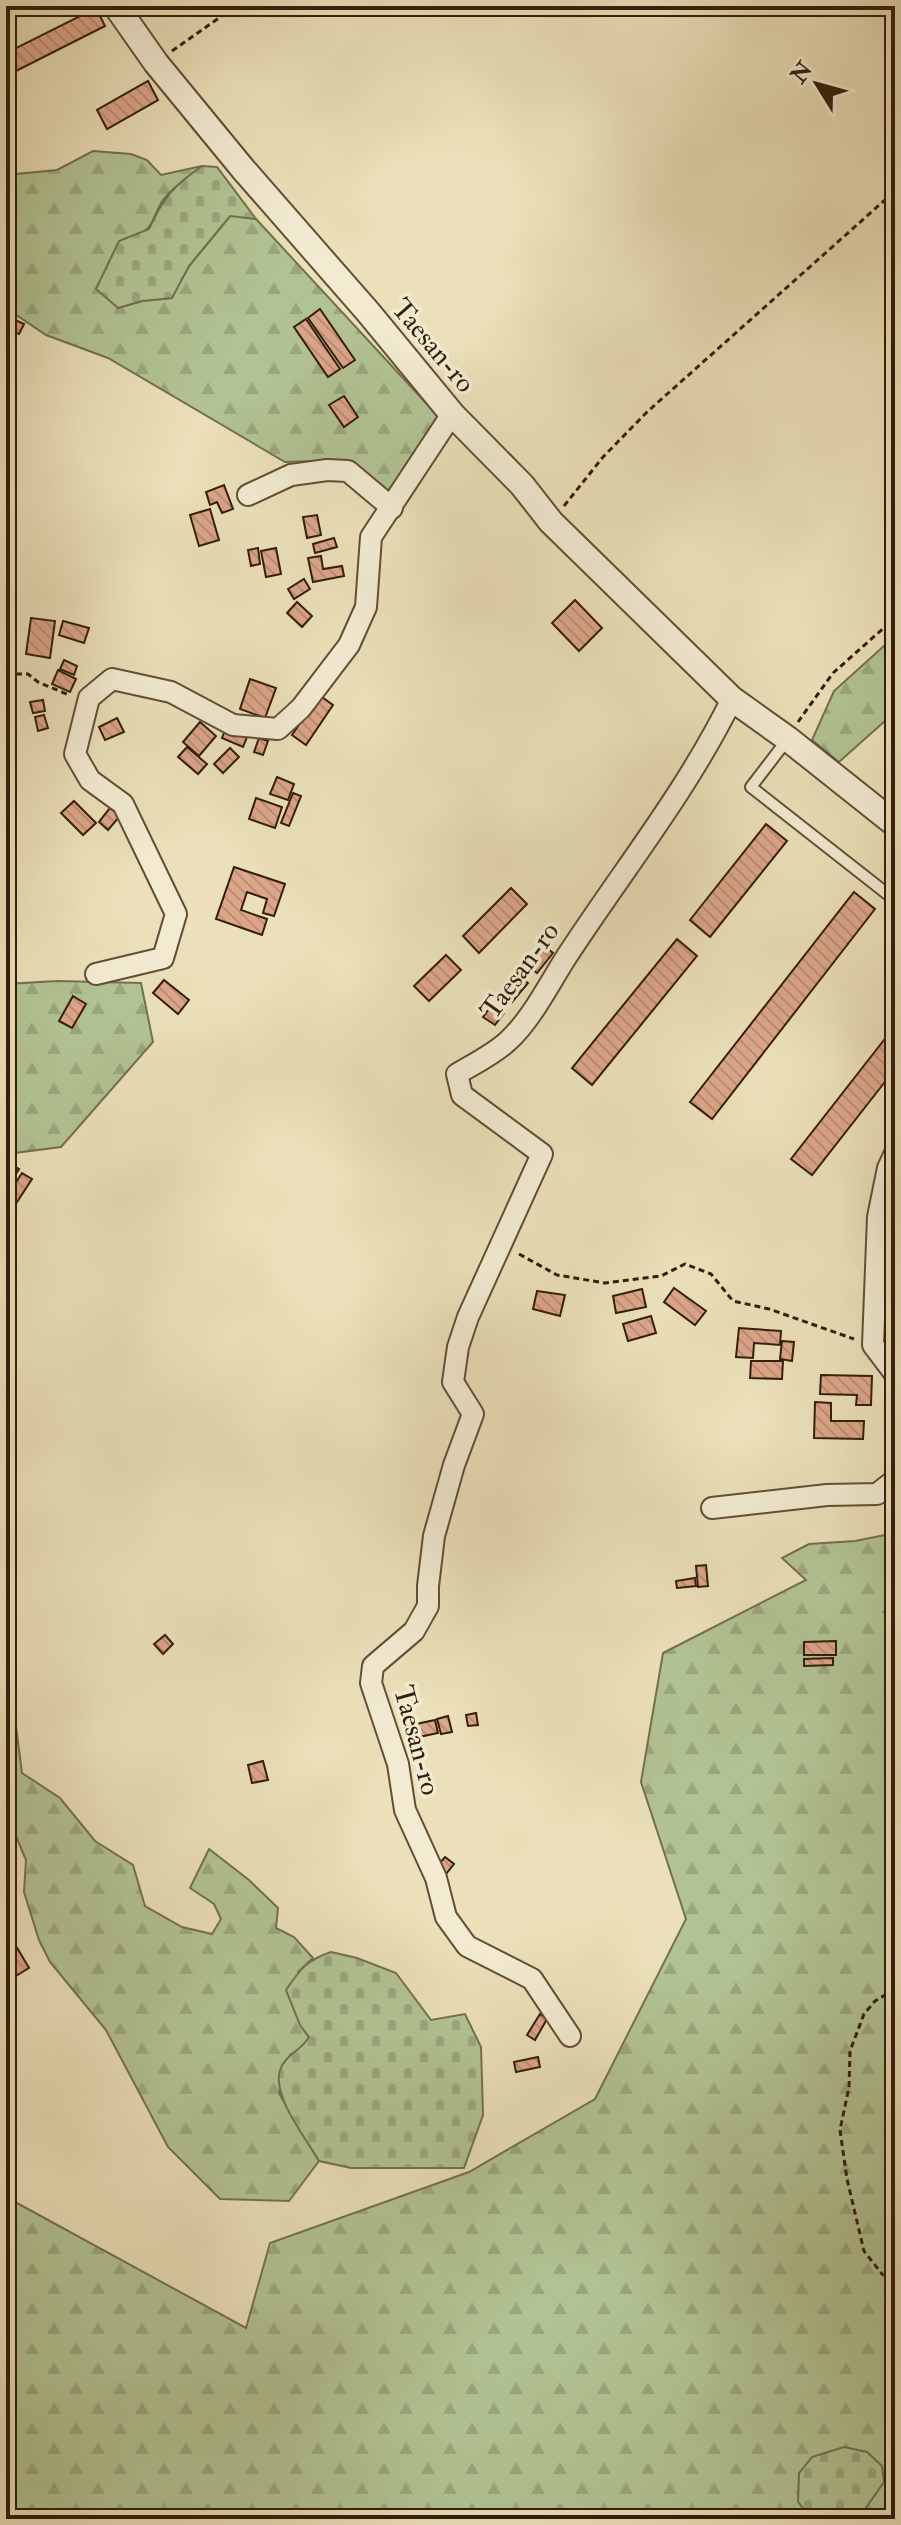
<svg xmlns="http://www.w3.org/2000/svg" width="901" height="2525" font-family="'IM FELL Double Pica',serif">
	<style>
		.forest { fill: url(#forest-firs); stroke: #73704f; stroke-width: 2 }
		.cemetery { fill: url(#cemetery-stones); stroke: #73704f; stroke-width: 2 }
		.building { fill: url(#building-back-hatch); stroke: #341d0b; stroke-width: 2 }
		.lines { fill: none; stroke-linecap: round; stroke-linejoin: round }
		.service-casing { stroke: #624e36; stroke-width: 14 }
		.minor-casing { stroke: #624e36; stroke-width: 24 }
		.tertiary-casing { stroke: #624e36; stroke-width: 28 }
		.path { stroke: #341d0b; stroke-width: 3; stroke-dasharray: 6 4; stroke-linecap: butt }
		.service { stroke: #f2ebd2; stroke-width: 10 }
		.minor { stroke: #f2ebd2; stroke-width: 20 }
		.tertiary { stroke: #f2ebd2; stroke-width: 24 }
		.labels { text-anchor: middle; stroke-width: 7; stroke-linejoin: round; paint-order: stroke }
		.street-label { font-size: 28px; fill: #341d0b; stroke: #f2ebd2 }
	</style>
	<defs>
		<pattern id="forest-firs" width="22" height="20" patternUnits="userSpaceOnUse" patternTransform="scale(2)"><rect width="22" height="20" fill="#b2c393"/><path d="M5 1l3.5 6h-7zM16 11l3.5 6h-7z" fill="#9aa77d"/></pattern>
		<pattern id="cemetery-stones" width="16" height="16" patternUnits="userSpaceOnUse" patternTransform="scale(2)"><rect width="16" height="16" fill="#b2c393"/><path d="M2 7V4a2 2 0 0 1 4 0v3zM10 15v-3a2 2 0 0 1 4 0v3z" fill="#9aa77d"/></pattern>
		<pattern id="building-back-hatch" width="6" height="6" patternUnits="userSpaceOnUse" patternTransform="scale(2)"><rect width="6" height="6" fill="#dca689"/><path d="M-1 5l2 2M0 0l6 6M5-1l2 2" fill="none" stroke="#bd8e75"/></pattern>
	</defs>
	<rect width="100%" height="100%" fill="#ebe0b9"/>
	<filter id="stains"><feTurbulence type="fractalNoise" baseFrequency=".0025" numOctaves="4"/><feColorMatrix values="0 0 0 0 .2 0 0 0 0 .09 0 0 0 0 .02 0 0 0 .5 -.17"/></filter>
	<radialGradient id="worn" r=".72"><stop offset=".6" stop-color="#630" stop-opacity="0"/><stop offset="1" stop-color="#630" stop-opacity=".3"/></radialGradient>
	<g class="forest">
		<path d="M 93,151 L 131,154 L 147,160 L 161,175 L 202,166 C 188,177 174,186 163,200 C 155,211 154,226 143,232 L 118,308 L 142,301 L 171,298 L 189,266 L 231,215 L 256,219 L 438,416 L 391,501 L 345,460 L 285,462 L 108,358 L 46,335 L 6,308 L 6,175 L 57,170 Z"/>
		<polygon points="895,636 895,712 839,762 812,740 834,691"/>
		<polygon points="57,981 141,983 153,1042 61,1147 6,1154 6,984"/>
		<polygon points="895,1172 895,1364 879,1340 884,1228"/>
		<polygon points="895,1533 895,1604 884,1612 895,1617 895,2519 6,2519 6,2197 246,2328 270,2243 469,2172 595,2099 686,1919 641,1782 663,1653 806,1580 782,1558 809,1544 855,1541"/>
		<polygon points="6,1709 14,1711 22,1773 60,1798 95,1841 133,1865 145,1906 182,1927 212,1934 221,1919 214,1904 190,1888 209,1849 249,1880 278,1908 276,1928 294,1937 313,1958 298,1972 300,2025 309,2037 303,2047 290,2055 279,2093 319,2161 289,2201 220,2199 168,2147 106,2030 50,1962 39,1940 24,1892 26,1860 6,1813"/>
	</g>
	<g class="cemetery">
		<path d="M 202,166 L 217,167 L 256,219 L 230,216 L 189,266 L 172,298 L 142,301 L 118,308 L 96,289 L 119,241 L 149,229 C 164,196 173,187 202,166 Z"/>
		<path d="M 331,1952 L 357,1958 L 396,1973 L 431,2020 L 465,2014 L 481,2047 L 483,2115 L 464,2168 L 351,2168 L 319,2161 C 306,2138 272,2097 280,2070 C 285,2055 302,2050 309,2037 L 300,2025 L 286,1990 C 300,1969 307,1960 331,1952 Z"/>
		<polygon points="844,2447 867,2452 882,2466 884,2482 858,2519 812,2519 798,2502 799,2473 812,2457"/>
	</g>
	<g class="building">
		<polygon points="96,8 105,26 6,76 6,53"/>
		<polygon points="148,81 158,100 107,129 97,110"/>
		<polygon points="320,309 355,360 343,368 308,318"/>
		<polygon points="6,316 24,324 19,334 6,329"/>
		<polygon points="306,319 340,369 328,377 294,327"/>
		<polygon points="344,396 358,417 344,427 329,405"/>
		<polygon points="224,485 233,509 222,513 217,502 210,505 206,492"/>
		<polygon points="210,509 219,540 199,546 190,515"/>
		<polygon points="317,515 321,535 307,538 303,517"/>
		<polygon points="334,538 337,547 315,553 313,544"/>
		<polygon points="258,548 260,564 251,566 248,550"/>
		<polygon points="276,548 281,574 266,577 261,551"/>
		<polygon points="321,556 323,569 342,566 344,576 313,582 308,558"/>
		<polygon points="304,579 310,589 294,599 288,589"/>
		<polygon points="575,600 602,628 579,651 552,623"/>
		<polygon points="297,602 312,616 302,627 287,613"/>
		<polygon points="31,618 55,621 50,658 26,654"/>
		<polygon points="63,621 89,628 84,643 59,635"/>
		<polygon points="64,660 77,666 74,675 60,669"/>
		<polygon points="58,670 76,679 70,692 52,684"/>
		<polygon points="250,679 276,688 265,718 240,709"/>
		<polygon points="319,695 333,705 306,745 292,735"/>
		<polygon points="43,700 45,711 33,713 30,702"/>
		<polygon points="44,715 48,728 38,731 35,717"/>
		<polygon points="117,718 124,732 105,740 99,727"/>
		<polygon points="200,722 216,736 199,756 183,742"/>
		<polygon points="226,728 247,737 243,747 222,738"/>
		<polygon points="259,738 268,741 263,755 254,752"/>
		<polygon points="187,747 207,764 198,774 178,757"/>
		<polygon points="230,748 239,757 223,773 214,764"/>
		<polygon points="277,777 294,784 288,800 270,794"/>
		<polygon points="293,793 301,796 289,826 281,823"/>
		<polygon points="256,798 282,807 275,828 249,819"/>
		<polygon points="74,801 96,823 83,835 61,813"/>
		<polygon points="110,808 120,816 108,830 99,822"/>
		<polygon points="766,824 787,841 710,937 690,920"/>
		<polygon points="234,867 285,884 274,916 263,913 267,899 247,892 241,910 267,919 262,935 216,919"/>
		<polygon points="511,888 527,904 479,953 463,936"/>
		<polygon points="854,892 875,909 712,1119 690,1102"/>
		<polygon points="677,939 697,956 592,1085 572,1068"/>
		<polygon points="542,944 553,953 537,973 526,964"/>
		<polygon points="446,955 461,970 429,1001 414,986"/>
		<polygon points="517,973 528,983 512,1002 501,993"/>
		<polygon points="164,980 189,1000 178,1014 153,993"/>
		<polygon points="73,996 86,1004 72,1028 59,1021"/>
		<polygon points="492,1005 504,1013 495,1025 483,1017"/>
		<polygon points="895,1026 895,1069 812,1175 791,1159"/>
		<polygon points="9,1163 19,1169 6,1189 6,1167"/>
		<polygon points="22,1173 32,1179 6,1219 6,1198"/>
		<polygon points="674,1288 706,1311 695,1325 664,1302"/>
		<polygon points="642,1289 646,1307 616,1313 613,1296"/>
		<polygon points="537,1291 565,1295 560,1316 533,1309"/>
		<polygon points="651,1316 656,1333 628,1341 623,1324"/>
		<polygon points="739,1328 781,1331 780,1345 754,1343 753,1358 736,1357"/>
		<polygon points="782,1341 794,1342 792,1361 780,1359"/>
		<polygon points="751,1361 783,1361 782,1379 750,1378"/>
		<polygon points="821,1375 872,1376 871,1405 856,1405 857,1395 820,1394"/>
		<polygon points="815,1402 831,1403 831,1421 864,1421 863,1439 814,1438"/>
		<polygon points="706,1565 708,1586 698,1587 696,1566"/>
		<polygon points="695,1578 696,1586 677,1588 676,1581"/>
		<polygon points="165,1635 173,1644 163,1654 154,1644"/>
		<polygon points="836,1641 836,1655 804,1655 804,1642"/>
		<polygon points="833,1658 833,1665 804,1666 804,1659"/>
		<polygon points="476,1713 478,1725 468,1726 466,1715"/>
		<polygon points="448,1716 452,1732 441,1734 437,1719"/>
		<polygon points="435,1720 438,1733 419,1737 416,1724"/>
		<polygon points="415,1726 417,1739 408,1740 406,1727"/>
		<polygon points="263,1761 268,1780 252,1783 248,1765"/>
		<polygon points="445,1857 454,1864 446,1874 437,1866"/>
		<polygon points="6,1929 29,1968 6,1982"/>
		<polygon points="540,2014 547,2019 535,2040 527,2035"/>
		<polygon points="538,2057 540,2067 516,2072 514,2062"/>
	</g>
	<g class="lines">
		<defs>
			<polyline id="service" points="787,740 751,787 895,900"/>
			<g id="minor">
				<polyline points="248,495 291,475 327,470 348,471 392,508"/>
				<polyline points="96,974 163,958 176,914 123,804 90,780 75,754 89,698 112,679 171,692 233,725 278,729 301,708 349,645 366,607 371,537 452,414"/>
				<polyline points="895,1153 888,1168 878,1217 873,1345 895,1374"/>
				<polyline points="712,1508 827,1495 877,1494 895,1480"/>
				<path d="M 570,2036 L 532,1979 L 467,1946 L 446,1917 L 436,1878 L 405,1810 L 398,1764 L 371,1683 L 373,1666 L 414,1631 L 428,1606 L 428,1586 L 434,1536 L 454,1465 L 473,1414 L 453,1382 L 458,1347 L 468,1317 L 542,1154 L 462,1095 L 457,1074 C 474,1064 494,1054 508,1041 C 532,1019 550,982 567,956 C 623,870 687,791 732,699"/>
			</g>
			<polyline id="tertiary" points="116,6 156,63 243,169 368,312 452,414 522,485 551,522 732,699 788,739 895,824"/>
		</defs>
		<use href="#service" class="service-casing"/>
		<use href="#minor" class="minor-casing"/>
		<use href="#tertiary" class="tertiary-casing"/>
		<g class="path">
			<polyline points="172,51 236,6"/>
			<polyline points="564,506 603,457 647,412 895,191"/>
			<polyline points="6,674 28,674 38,682 69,695"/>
			<polyline points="798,722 833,673 895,618"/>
			<polyline points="519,1254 557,1275 605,1283 661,1276 685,1264 711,1274 733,1301 769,1309 854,1339"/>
			<polyline points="895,1989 875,2001 864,2014 850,2051 849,2087 840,2130 847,2179 864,2251 882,2274 895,2281"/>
		</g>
		<use href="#service" class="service"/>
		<use href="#minor" class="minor"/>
		<use href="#tertiary" class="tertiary"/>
	</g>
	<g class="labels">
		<g class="street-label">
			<text transform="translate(434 345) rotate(50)" y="10">Taesan-ro</text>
			<text transform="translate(519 970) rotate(-54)" y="10">Taesan-ro</text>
			<text transform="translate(418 1740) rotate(75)" y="10">Taesan-ro</text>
		</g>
	</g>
	<rect width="901" height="2525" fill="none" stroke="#ebe0b9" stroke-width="32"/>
	<rect x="8" y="8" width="885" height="2509" fill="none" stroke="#341d0b" stroke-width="4"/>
	<rect x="16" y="16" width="869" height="2493" fill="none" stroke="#341d0b" stroke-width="2"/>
	<g transform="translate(817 84) rotate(307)" stroke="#f2ebd2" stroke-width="6" paint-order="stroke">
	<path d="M0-6L14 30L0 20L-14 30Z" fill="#341d0b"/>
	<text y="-12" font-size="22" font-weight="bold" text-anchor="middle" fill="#341d0b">N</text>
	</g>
	<rect width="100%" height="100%" filter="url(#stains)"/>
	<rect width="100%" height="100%" fill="url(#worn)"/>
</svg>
